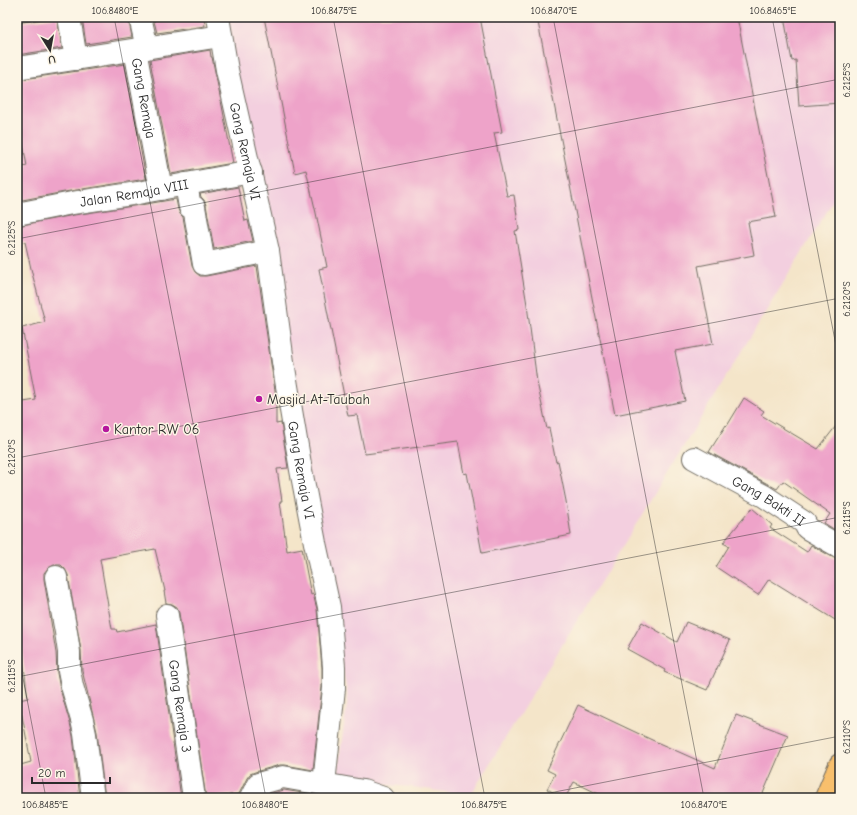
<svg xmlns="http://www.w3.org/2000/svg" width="857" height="815" font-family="'Comic Neue',sans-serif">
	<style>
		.built { fill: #f3cfdf }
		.building { fill: #eea3c9 }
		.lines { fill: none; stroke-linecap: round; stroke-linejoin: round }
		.street-casing { stroke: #716c62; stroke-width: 24 }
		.primary-casing { stroke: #716c62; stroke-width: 24 }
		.street { stroke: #fff; stroke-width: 22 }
		.primary { stroke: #f8bf6c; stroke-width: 22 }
		.ticks { fill: none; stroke: #2b2b2b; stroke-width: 1; stroke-opacity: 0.45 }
		.poi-dot { fill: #b5179e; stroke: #fcf5e5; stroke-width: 1.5 }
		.labels { text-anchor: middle; stroke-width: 3; stroke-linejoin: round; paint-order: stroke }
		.street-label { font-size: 14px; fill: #2b2b2b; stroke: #fcf5e5 }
		.poi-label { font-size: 14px; fill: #2b2b2b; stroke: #fcf5e5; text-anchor: start }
		.neatline { fill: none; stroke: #2b2b2b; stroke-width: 1.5 }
		.ticks-label { font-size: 10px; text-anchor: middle; fill: #2b2b2b }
	</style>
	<rect width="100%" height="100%" fill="#fcf5e5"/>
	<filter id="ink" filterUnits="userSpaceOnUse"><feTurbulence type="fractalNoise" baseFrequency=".025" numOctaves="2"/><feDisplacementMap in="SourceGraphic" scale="8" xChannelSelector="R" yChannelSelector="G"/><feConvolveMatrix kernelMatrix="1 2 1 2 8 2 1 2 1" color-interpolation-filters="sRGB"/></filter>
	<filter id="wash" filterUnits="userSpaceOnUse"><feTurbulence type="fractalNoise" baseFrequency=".012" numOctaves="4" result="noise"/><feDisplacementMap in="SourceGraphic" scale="16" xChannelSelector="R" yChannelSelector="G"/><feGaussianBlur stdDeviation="0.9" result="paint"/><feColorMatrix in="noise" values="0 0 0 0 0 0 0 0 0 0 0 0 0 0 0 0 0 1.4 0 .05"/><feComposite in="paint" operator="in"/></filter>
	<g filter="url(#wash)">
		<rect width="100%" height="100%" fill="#f4e5c9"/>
		<polygon class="built" points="222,17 840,17 840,190 470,796 413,787 336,781 348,698"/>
		<g id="blocks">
			<g class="building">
				<polygon points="56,17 57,17 62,48 17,55 17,23"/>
				<polygon points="82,17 128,17 132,37 86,44"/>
				<polygon points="153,17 204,17 205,26 157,33"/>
				<polygon points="264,17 480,17 502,132 494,133 507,196 514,195 519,230 515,231 527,305 537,382 547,429 549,428 556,462 558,461 566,501 571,535 482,553 467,473 464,474 458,442 365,454 357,415 348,416 319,269 327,267 316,213 306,170 295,173"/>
				<polygon points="537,17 737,17 776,217 748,222 754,255 698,266 713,344 675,351 685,401 615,415"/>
				<polygon points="784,17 840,17 840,103 799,106 796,60 792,61"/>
				<polygon points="210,50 211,57 212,57 222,106 233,163 171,174 150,60"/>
				<polygon points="125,64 146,179 70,191 17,201 17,168 27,166 17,112 17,80"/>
				<polygon points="238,187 245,221 248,220 253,241 214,249 206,205 204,200 201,197 200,194"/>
				<polygon points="176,199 178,209 180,214 183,217 192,266 195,272 200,276 206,276 257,266 271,364 276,397 276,424 281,423 288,468 277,469 282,501 280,501 287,551 302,548 311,595 313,594 317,609 322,668 322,687 313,770 285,765 280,765 255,772 250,774 247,778 239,794 206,798 179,613 177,607 172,604 166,603 164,591 165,591 155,549 100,559 112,629 116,629 117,632 156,624 181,798 105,798 97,732 82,670 81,650 68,575 65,569 61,565 54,565 48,568 44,573 44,579 56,653 57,673 60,689 70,723 73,736 80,798 17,798 17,766 31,762 19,700 28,698 21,644 17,645 17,403 36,400 22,328 45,322 32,273 25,242 17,243 17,226 74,215 140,205"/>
				<polygon points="744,398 764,411 761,415 818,449 840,421 840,533 824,523 830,514 783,481 777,489 709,452 726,425 727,426"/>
				<polygon points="752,508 772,525 770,528 807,552 811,545 834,558 840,559 840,623 769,579 758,595 716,567 729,546 723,543"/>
				<polygon points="642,622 677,642 686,622 730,640 707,690 664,672 665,670 627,649"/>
				<polygon points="578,705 652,740 715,768 736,715 788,735 761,798 607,798 574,782 565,798 547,789 555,774 547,770"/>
				<polygon points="284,790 314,795 314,798 265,798 267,795"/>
			</g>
		</g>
	</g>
	<g filter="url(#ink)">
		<use href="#blocks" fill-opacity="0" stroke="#716c62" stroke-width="1"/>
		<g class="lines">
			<defs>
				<g id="street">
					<polyline points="69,17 76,59"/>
					<polyline points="140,17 147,48"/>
					<path id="s1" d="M 218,17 L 227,70 L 268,251 L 283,362 L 301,470 L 315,543 L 329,607 L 334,667 L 334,688 L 324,784"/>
					<path id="s2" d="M 135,50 L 161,189"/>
					<polyline points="17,68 221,36"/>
					<polyline points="186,184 190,207 194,207 204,264 268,251"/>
					<path id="s3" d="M 17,214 L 72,203 L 138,193 L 251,172"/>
					<path id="s4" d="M 694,458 L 764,496 L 805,523 L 807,528 L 840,547"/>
					<polyline points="56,577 66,632 69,652 69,671 72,686 82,720 85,734 93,798"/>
					<path id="s5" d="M 167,615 L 194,798"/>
					<polyline points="251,798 258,784 283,777 363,791 383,798"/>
				</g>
				<polyline id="primary" points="826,798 840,765"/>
			</defs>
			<use href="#street" class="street-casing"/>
			<use href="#primary" class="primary-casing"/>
			<use href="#street" class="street"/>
			<use href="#primary" class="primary"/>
		</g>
	</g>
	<path class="ticks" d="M 114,17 L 266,798M 333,17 L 485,798M 553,17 L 704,798M 772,17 L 840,366M 17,20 L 30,17M 17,239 L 840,79M 17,458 L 840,298M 17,647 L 46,798M 17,677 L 840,517M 524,798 L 840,736"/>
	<g class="poi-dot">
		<circle cx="259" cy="399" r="4"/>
		<circle cx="106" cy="429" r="4"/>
	</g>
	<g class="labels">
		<g class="street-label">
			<text dy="5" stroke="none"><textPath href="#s2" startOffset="49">Gang Remaja</textPath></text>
			<text dy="5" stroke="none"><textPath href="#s1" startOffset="137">Gang Remaja VI</textPath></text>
			<text dy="5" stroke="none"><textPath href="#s3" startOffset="119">Jalan Remaja VIII</textPath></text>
			<text dy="5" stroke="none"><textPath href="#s1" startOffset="461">Gang Remaja VI</textPath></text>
			<text dy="5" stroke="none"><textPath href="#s4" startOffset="86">Gang Bakti II</textPath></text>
			<text dy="5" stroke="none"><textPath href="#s5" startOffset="92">Gang Remaja 3</textPath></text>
		</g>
		<g class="poi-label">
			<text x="267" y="404">Masjid At-Taubah</text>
			<text x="114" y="434">Kantor RW 06</text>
		</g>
	</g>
	<rect width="857" height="815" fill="none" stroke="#fcf5e5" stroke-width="44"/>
	<g transform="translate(50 50) rotate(169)" stroke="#fcf5e5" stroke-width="3" paint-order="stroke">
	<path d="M0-3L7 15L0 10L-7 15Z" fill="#2b2b2b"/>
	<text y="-6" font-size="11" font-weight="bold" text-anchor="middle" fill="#2b2b2b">U</text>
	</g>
	<path d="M32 777v6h78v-6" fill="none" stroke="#2b2b2b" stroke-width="2"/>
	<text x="38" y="777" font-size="12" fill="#2b2b2b" stroke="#fcf5e5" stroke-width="3" paint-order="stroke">20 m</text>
	<rect x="22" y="22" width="813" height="771" class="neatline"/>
	<g class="ticks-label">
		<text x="115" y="14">106.8480°E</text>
		<text x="334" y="14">106.8475°E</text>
		<text x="554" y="14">106.8470°E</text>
		<text x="773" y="14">106.8465°E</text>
		<text transform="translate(846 80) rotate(-90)" y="4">6.2125°S</text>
		<text transform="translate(11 238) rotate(-90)" y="4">6.2125°S</text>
		<text transform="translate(846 299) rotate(-90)" y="4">6.2120°S</text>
		<text transform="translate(11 457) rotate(-90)" y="4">6.2120°S</text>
		<text transform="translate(846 518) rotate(-90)" y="4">6.2115°S</text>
		<text transform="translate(11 676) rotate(-90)" y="4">6.2115°S</text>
		<text transform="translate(846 737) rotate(-90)" y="4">6.2110°S</text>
		<text x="45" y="808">106.8485°E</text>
		<text x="265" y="808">106.8480°E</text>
		<text x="484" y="808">106.8475°E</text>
		<text x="704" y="808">106.8470°E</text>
	</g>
</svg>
